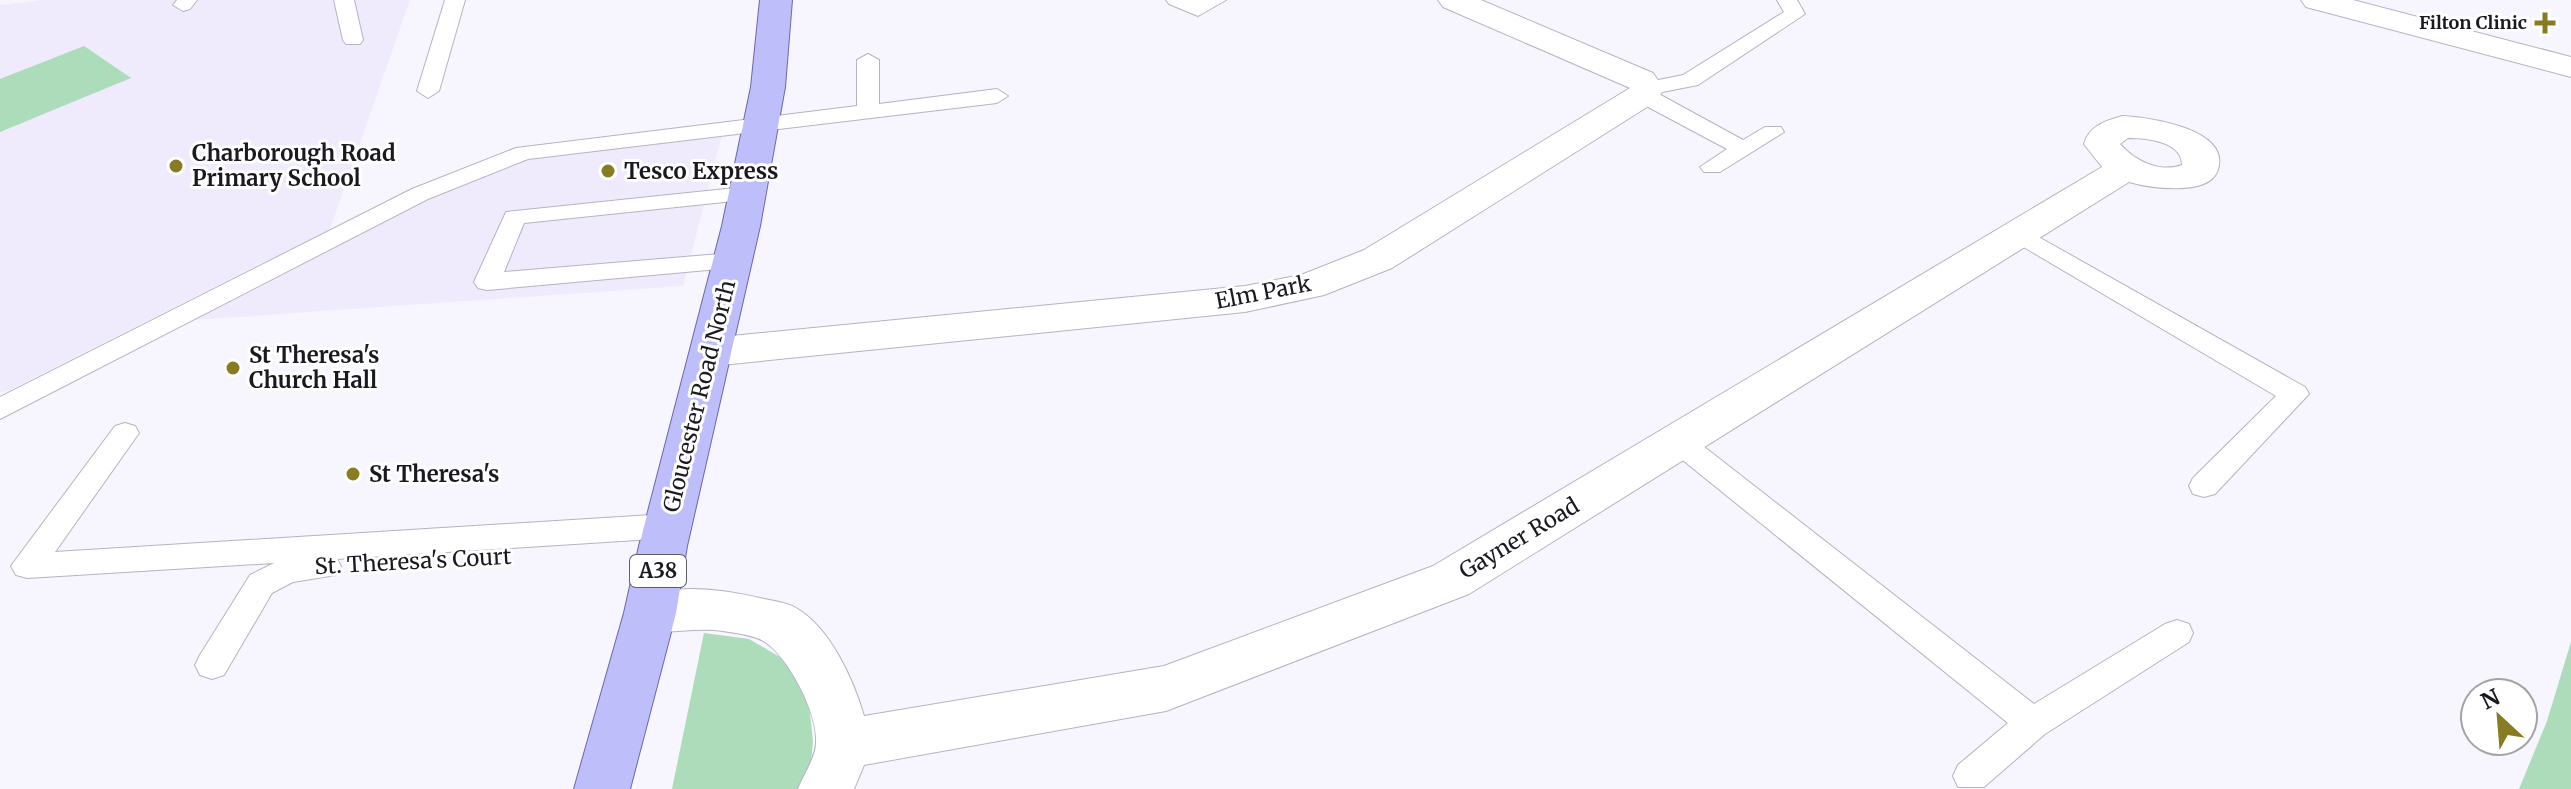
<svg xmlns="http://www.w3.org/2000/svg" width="2571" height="789" font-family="Merriweather,serif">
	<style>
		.built { fill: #efebfd }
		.green { fill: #addcba }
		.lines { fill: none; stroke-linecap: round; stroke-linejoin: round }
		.service-casing { stroke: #b6b3c2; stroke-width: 2 }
		.minor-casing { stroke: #b6b3c2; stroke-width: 2 }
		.primary-casing { stroke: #6968ad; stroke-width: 2 }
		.service { fill: #fff; fill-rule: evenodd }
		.minor { fill: #fff; fill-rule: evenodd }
		.primary { fill: #bebefb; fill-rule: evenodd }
		.poi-dot { fill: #877c22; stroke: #fff; stroke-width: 3 }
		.labels { text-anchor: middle; stroke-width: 6; stroke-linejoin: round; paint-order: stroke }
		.far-poi-label { font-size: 18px; font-weight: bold; fill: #1b191f; stroke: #fff; text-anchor: end }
		.shield { fill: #fff; stroke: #5f5e62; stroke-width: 2 }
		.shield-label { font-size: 20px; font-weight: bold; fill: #1b191f }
		.poi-label { font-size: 22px; font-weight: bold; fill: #1b191f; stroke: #fff; text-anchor: start }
		.street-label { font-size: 22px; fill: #1b191f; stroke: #fff }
	</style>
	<rect width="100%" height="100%" fill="#f7f5fe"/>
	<g class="built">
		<polygon points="43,0 410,0 330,229 8,391 0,392 0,5"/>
		<polygon points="722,135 683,286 193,320 461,184 522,160"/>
	</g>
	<g class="green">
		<polygon points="84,46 131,78 0,132 0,79"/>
		<polygon points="704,633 749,639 785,660 808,695 813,742 808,789 672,789"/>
		<polygon points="2571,642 2571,789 2519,789 2547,721"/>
	</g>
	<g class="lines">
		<defs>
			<g id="service">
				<polygon points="177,0 197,0 190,9 183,11 173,5"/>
				<polygon points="334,0 354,0 363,40 360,44 346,44 343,40"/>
				<polygon points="445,0 465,0 439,91 428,98 417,91"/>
				<polygon points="1166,0 1226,0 1198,16 1169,4"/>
				<polygon points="1777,0 1797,0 1805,14 1698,85 1657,93 1743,140 1765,127 1781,127 1784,132 1720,172 1704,172 1700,167 1727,149 1635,100 1632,95 1639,84 1683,75 1784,12"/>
				<polygon points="868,54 879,60 879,104 997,89 1008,96 997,103 528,159 428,199 0,419 0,397 412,189 516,148 857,106 857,60"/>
				<polygon points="745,187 753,189 757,194 753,199 524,223 504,272 732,253 741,255 745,261 741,267 487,290 478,288 474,282 506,212"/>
				<polygon points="2019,226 2305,387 2309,394 2215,494 2204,497 2193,494 2189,486 2193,478 2276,396 2010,239 2007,234 2010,229"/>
				<polygon points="125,423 135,426 139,433 55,552 668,514 679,518 683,526 679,534 668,538 337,559 341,566 336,575 293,582 272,593 224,675 212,679 200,675 195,665 200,655 250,575 274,563 27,578 16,575 11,566 115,426"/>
				<polygon points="1679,432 1689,435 2034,704 2165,624 2177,620 2189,624 2193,633 2189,642 2045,734 1984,787 1958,787 1953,776 1958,765 2008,723 1669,449 1665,442 1669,435"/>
			</g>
			<g id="minor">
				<polygon points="1438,0 1481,0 1653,73 1664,89 1655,102 1392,268 1324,295 1245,312 711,366 696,362 690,352 696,342 711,338 1245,286 1301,275 1364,250 1630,88 1443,7"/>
				<polygon points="2301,0 2353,0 2571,57 2571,77 2306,7"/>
				<path d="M 2122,116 C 2147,117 2235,129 2217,172 C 2207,196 2149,188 2129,182 L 1469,594 L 1166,711 L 864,765 L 854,789 L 798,789 C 803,776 816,757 816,743 C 818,714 789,658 765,642 C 755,635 735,633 723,631 C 692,626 661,637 632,628 L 624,613 L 632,598 C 676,584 716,588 760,598 C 772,601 786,602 796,608 C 830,627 854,681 864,716 L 1164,666 L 1433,566 L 2102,167 L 2084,144 C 2089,126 2105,121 2122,116 ZM 2128,138 C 2146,138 2182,141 2182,165 C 2159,173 2135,161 2120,144 Z"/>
			</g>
			<polygon id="primary" points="760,0 792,0 785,87 760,226 687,546 676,613 630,789 574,789 624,613 639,546 722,226 751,87"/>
		</defs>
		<use href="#service" class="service-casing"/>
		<use href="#minor" class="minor-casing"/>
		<use href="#primary" class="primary-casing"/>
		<use href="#service" class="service"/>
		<use href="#minor" class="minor"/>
		<use href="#primary" class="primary"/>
	</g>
	<g class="poi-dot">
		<path d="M2541 11h8v8h8v8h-8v8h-8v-8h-8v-8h8z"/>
		<circle cx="176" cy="166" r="8"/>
		<circle cx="608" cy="171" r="8"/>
		<circle cx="233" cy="368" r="8"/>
		<circle cx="353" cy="474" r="8"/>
	</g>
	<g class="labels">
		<g class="far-poi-label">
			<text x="2527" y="29">Filton Clinic</text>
		</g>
		<rect class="shield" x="630" y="555" width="56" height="32" rx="6"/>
		<g class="shield-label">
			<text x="658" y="578">A38</text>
		</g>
		<g class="poi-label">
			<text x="192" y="161">Charborough Road<tspan x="192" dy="25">Primary School</tspan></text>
			<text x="624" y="179">Tesco Express</text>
			<text x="249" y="363">St Theresa's<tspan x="249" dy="25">Church Hall</tspan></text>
			<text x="369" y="482">St Theresa's</text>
		</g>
		<g class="street-label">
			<text transform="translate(1263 292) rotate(-11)" y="8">Elm Park</text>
			<text transform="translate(699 396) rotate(-76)" y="8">Gloucester Road North</text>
			<text transform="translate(1519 538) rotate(-31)" y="8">Gayner Road</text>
			<text transform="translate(413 561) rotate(-3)" y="8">St. Theresa's Court</text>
		</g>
	</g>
	<g transform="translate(2499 717) rotate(334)"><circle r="38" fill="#ffffff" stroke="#a4a3a5" stroke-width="2"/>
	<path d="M0-6L14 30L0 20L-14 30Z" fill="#877c22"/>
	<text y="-12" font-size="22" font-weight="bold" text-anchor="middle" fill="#1b191f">N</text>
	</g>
</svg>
